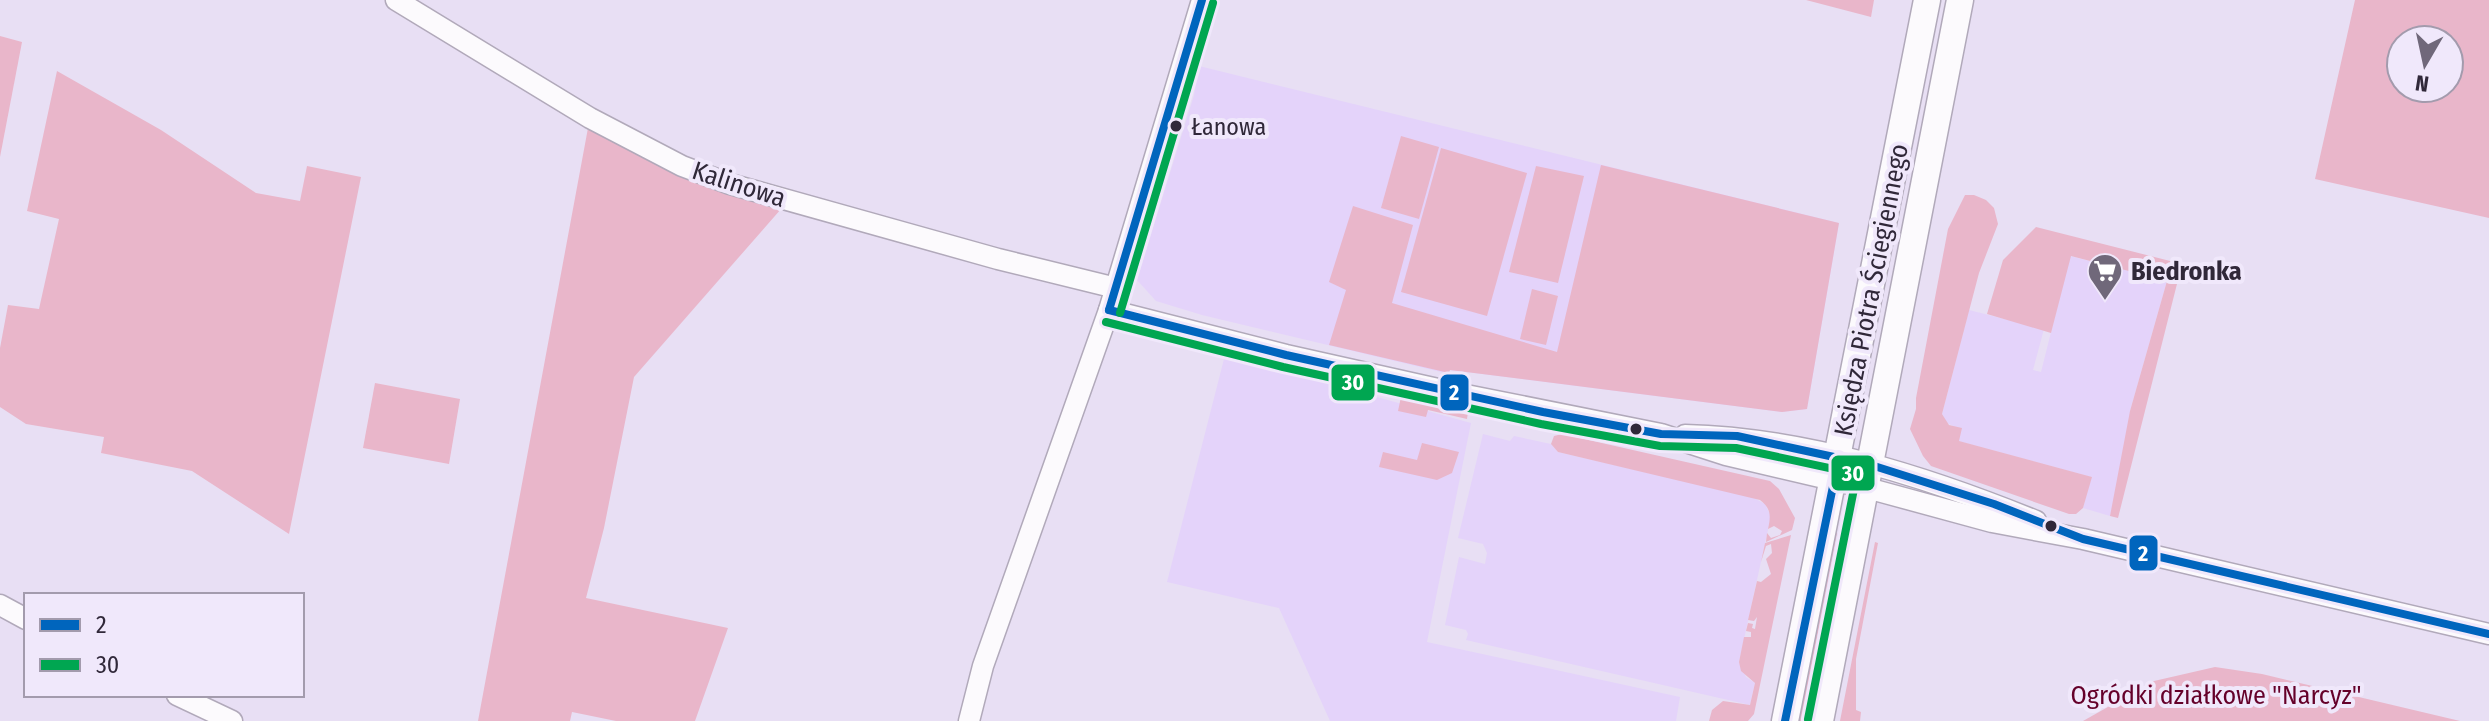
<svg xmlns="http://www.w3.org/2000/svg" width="2489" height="721" font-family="'Fira Sans Condensed',sans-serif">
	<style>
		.built { fill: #e4d3fa }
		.green { fill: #e9b6ca; fill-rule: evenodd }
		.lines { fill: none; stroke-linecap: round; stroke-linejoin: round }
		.minor-casing { stroke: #b1a9ba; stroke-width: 23 }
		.major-casing { stroke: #b1a9ba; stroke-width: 29 }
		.minor { stroke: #fcfafd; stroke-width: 20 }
		.major { stroke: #fcfafd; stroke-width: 26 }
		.bus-1-casing { stroke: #f0e8fb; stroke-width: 14 }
		.bus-2-casing { stroke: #f0e8fb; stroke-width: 14 }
		.bus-1 { stroke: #0065bd; stroke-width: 8 }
		.bus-2 { stroke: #00a651; stroke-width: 8 }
		.bus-dot { fill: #302839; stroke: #f0e8fb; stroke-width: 3 }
		.labels { text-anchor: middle; stroke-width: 8; stroke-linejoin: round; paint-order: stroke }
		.bus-label { font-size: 24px; fill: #302839; stroke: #f0e8fb; text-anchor: start }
		.street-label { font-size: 26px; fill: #302839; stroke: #f0e8fb }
		.poi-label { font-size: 26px; font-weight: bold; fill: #302839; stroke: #f0e8fb; text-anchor: start }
		.park-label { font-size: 26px; fill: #65002a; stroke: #f0e8fb }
		.line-badge { stroke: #f0e8fb; stroke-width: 3 }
		.badge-label { font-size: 22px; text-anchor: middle; font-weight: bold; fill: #fff }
	</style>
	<rect width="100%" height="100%" fill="#e8dff4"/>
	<g class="built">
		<polygon points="1199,66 1839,223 1807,409 1782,412 1450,370 1449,373 1441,372 1202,315 1156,301 1137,280 1194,95"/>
		<polygon points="2070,256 2167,281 2130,411 2131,433 2110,516 2083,508 2091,477 1958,441 1955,427 1947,423 1942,414 1969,310 2044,329 2033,370 2041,372"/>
		<polygon points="1225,355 1471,423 1427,642 1680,697 1676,721 1330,721 1279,608 1167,582"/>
		<polygon points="1483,434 1510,441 1514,436 1551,444 1558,452 1752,497 1765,504 1771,516 1739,662 1746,677 1755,683 1750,705 1466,640 1468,634 1466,630 1445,625 1459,557 1485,564 1487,553 1483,544 1458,538"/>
	</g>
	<g class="green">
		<polygon points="1806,0 1874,0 1871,17"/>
		<path d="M 2355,0 L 2489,0 L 2489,218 L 2315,179 ZM 2401,40 L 2449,40 L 2449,88 L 2401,88 Z"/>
		<polygon points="0,36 22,42 0,157"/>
		<polygon points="57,71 161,130 256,193 300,201 307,166 361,177 289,534 192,471 101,453 104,437 26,424 0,407 0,348 8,305 39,309 59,219 27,211"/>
		<polygon points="588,128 711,189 781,209 634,377 604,528 586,598 728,628 695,721 616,721 572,712 570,721 478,721"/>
		<polygon points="1401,136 1439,147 1419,219 1381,208"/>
		<polygon points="1441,148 1527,173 1487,316 1401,292"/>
		<polygon points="1601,165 1839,223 1807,409 1782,412 1450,370 1449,373 1329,345 1346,290 1329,282 1353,206 1413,225 1392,303 1557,352"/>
		<polygon points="1536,166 1584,176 1558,283 1509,272"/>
		<polygon points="1965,195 1974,195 1986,200 1994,208 1998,224 1979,273 1942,414 1949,425 1962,428 1959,441 2092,477 2083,508 2076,514 2069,514 1931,466 1923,456 1910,429 1916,409 1916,398 1948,229"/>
		<polygon points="2036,227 2182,264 2118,518 2110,516 2130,411 2167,281 2071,256 2051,333 1987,314 2003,260"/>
		<polygon points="1532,289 1558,296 1546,345 1520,339"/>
		<polygon points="375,383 460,399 449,464 363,448"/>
		<polygon points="1401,397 1468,412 1467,419 1428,410 1426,417 1398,411"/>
		<path d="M 1562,434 L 1770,481 L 1779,489 L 1795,518 L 1792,530 L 1766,542 L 1767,533 L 1771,538 L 1780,535 L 1782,531 L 1774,526 L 1768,529 C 1771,516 1771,508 1760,500 L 1558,452 L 1551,444 L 1554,436 Z"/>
		<polygon points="1422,443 1459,452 1452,473 1437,480 1379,467 1383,452 1417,460"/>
		<polygon points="1834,533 1837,533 1801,721 1796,721"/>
		<polygon points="1791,535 1754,714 1748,721 1709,721 1712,710 1723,701 1750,705 1755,683 1741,671 1739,662 1744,637 1751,637 1751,632 1746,631 1748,623 1753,624 1752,628 1755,629 1757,617 1754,621 1748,620 1757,581 1761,582 1771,574 1766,559 1772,553 1771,544 1766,546 1761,562 1765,543"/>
		<polygon points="1875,542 1878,543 1856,659 1856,710 1861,712 1860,721 1840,721"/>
		<polygon points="2215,667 2262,674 2460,721 2083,721 2154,681"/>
	</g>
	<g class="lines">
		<defs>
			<g id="minor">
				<polyline points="396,0 590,118 682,166 730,184 998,259 1116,288"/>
				<polyline points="1109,310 1286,355 1456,393 1661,434 1726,455 1867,488 1992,522 2083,539 2489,634"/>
				<path d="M 1685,435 C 1805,438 1925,476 2036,521"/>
				<polyline points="0,605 26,619"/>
				<polyline points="177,695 232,721"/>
				<polyline points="969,721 983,666 1109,310 1202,0"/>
			</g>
			<g id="major">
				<polyline points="1785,721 1927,0"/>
				<polyline points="1820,721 1960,0"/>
			</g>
		</defs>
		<use href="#minor" class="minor-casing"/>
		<use href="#major" class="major-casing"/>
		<use href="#minor" class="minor"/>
		<use href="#major" class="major"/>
		<defs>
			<g id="bus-1">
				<polyline points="1109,310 1286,355 1543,412 1661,434 1737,436 1871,465 1994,504 2083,539 2489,634"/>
				<polyline points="1109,310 1202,0"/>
				<polyline points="1785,721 1839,457"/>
			</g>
			<g id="bus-2">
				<polyline points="1120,313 1213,3"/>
				<polyline points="1106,322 1283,367 1541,424 1660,446 1736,448 1857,474 1808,719"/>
			</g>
		</defs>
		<use href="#bus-1" class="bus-1-casing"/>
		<use href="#bus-2" class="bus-2-casing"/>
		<use href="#bus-1" class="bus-1"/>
		<use href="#bus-2" class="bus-2"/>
	</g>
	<defs>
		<symbol id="supermarket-pin" viewBox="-11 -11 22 30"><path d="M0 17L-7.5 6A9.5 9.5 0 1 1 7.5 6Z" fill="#70687a" stroke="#f0e8fb"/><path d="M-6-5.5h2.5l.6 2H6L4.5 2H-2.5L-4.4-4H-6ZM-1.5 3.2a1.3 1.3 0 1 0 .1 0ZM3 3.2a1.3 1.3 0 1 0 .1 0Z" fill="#fff"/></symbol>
	</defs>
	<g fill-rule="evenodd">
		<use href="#supermarket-pin" x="2085" y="251" width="40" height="54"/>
	</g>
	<g class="bus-dot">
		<circle cx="1176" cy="126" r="7"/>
		<circle cx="1636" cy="429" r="7"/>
		<circle cx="2051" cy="526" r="7"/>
	</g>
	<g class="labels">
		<g class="bus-label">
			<text x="1191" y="135">Łanowa</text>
		</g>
		<g class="street-label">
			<text transform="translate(739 184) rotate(18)" y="9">Kalinowa</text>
			<text transform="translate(1871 290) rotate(-79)" y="9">Księdza Piotra Ściegiennego</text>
		</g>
		<g class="poi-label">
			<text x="2131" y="280">Biedronka</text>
		</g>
		<g class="park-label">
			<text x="2216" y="704">Ogródki działkowe "Narcyz"</text>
		</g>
	</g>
	<g class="line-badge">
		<rect x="1330" y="363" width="46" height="39" rx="8" fill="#00a651"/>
		<rect x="1439" y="373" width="31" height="39" rx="8" fill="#0065bd"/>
		<rect x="1830" y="454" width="46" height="38" rx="8" fill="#00a651"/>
		<rect x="2128" y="534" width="31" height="38" rx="8" fill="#0065bd"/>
	</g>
	<g class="badge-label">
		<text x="1353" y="390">30</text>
		<text x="1454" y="400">2</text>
		<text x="1853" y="481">30</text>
		<text x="2143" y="561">2</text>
	</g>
	<rect x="24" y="593" width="280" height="104" fill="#f0e8fb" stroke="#a39bad" stroke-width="2"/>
	<rect x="40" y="619" width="40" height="12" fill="#0065bd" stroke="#a39bad" stroke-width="2"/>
	<text x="96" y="633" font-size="24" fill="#302839">2</text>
	<rect x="40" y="659" width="40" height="12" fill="#00a651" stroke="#a39bad" stroke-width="2"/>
	<text x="96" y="673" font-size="24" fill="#302839">30</text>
	<g transform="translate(2425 64) rotate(189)"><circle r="38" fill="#f0e8fb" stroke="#a39bad" stroke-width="2"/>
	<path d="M0-6L14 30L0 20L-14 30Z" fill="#70687a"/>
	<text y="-12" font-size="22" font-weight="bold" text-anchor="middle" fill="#302839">N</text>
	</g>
</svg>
